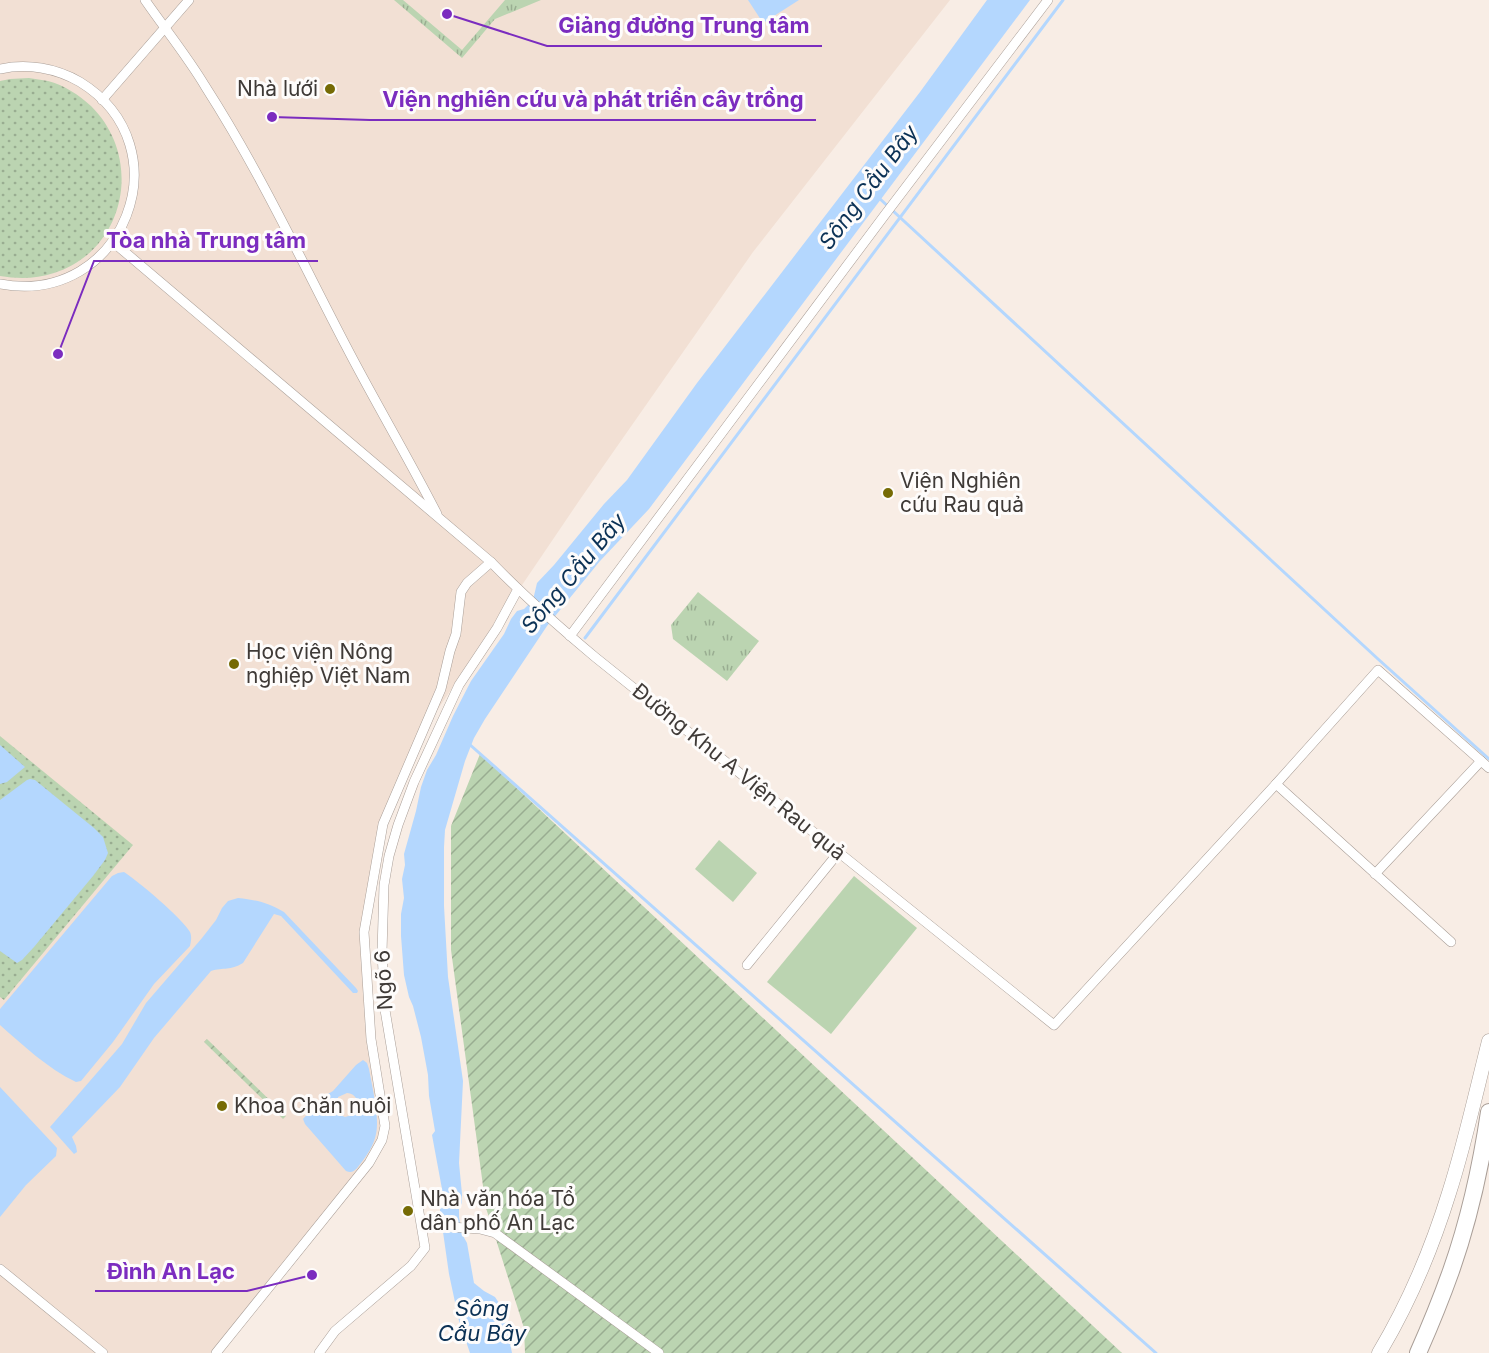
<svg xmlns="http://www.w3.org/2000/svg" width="1489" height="1353" font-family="Inter,sans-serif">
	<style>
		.built { fill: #f2e0d4 }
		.grass { fill: url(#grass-tufts) }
		.park { fill: url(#park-dots) }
		.garden { fill: url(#garden-furrows) }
		.pitch { fill: #bbd4b1 }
		.water { fill: #b4d7fe; fill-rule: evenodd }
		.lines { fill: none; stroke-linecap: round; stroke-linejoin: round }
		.stream { stroke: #b4d7fe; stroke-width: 3 }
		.minor-casing { stroke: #a99e97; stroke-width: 10 }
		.secondary-casing { stroke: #a99e97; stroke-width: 15 }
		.motorway-casing { stroke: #a99e97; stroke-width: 18 }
		.minor { stroke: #fff; stroke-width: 9 }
		.secondary { stroke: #fff; stroke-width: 14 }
		.motorway { stroke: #fff; stroke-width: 16 }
		.poi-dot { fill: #766b05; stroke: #fefcfb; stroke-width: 2 }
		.labels { text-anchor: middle; stroke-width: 6; stroke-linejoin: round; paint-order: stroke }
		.poi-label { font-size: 21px; fill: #3f3a37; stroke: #fefcfb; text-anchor: start }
		.street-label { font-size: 21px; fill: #3f3a37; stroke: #fefcfb }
		.water-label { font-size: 22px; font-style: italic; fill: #0b3155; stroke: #fefcfb }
		.leader { fill: none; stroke: #7b2cbf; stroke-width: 2 }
		.callout-dot { fill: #7b2cbf; stroke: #fefcfb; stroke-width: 2 }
		.callout-label { font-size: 22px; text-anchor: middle; font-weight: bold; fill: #7b2cbf; stroke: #fefcfb; stroke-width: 6; stroke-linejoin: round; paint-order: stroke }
	</style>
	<defs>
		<pattern id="grass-tufts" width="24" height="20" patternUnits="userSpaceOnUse" patternTransform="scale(1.5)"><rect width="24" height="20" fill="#bbd4b1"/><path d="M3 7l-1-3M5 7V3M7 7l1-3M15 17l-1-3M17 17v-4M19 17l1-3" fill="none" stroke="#99ad91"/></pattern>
		<pattern id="park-dots" width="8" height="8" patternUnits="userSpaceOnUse" patternTransform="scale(1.5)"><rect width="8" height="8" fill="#bbd4b1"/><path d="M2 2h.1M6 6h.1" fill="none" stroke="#99ad91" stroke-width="1.8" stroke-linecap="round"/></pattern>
		<pattern id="garden-furrows" width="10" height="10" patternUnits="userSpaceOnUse" patternTransform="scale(1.5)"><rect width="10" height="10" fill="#bbd4b1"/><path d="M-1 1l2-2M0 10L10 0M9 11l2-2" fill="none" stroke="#99ad91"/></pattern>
	</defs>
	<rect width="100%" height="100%" fill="#f8ede5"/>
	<polygon class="built" points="0,0 950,0 753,252 581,498 419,737 380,822 361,932 368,1044 381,1129 378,1144 370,1158 211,1353 0,1353"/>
	<g class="grass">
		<polygon points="394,0 403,0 462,50 505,0 541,0 495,19 462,58"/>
		<polygon points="698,592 759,641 727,681 673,639 671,625"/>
	</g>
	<g class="park">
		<path d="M 29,78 C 35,79 42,80 48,81 C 64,85 79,95 91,106 C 144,158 126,250 54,273 C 36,279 18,279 0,276 L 0,81 L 10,79 Z"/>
		<polygon points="0,736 133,845 4,1000 0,997"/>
	</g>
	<g class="garden">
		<polygon points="480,754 1122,1353 525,1353 524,1328 486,1208 451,950 451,826"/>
		<polygon points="207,1039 286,1116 283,1119 204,1042"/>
	</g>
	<g class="pitch">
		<polygon points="719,840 757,873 733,902 695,869"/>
		<polygon points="854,876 917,928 831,1034 767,982"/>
	</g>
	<g class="water">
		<polygon points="748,0 799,0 763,23"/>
		<polygon points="987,0 1030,0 649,509 600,561 547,626 485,719 474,738 465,761 445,830 444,847 444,906 448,977 463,1081 459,1163 462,1194 462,1203 459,1209 459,1217 462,1234 467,1243 474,1283 484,1291 495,1297 503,1309 512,1353 470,1353 459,1321 449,1274 440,1211 440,1199 442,1189 432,1135 435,1131 429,1096 428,1075 421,1037 413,1006 409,997 404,975 401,936 401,914 404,898 402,879 405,865 404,854 416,811 421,787 427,770 436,755 453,716 471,681 504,634 511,619 517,611 524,609 533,600 537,583 554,565 604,504 627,480 697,383 920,92"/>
		<polygon points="0,745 25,767 7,782 0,784"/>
		<polygon points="30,779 35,780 94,828 103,837 108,853 105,860 93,876 34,947 22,960 17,963 0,951 0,800 27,780"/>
		<path d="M 124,872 C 140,883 180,916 190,932 C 192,937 191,941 190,946 L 154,984 L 113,1042 L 81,1081 L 76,1082 C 47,1068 24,1046 0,1025 L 0,1009 L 112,876 L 118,873 Z"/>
		<path d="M 238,898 C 257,900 268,903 284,912 L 356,988 L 358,991 L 357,993 L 353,993 L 281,916 L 274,914 L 243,963 C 230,971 224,967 211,971 L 154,1038 L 120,1087 L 72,1137 L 76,1146 L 77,1152 L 74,1154 L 50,1127 L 122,1044 L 146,1003 L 202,938 L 216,920 L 222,908 L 228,901 Z"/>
		<path d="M 363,1060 L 367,1063 L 369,1069 C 372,1086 380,1119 376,1134 C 374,1145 367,1155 361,1163 C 356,1169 354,1174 346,1171 L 305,1124 L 303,1119 L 323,1097 L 333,1091 L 356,1065 ZM 347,1093 C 352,1093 357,1097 358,1103 L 354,1109 L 352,1115 L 345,1117 L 336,1113 L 334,1107 L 338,1101 L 338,1097 Z"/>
		<polygon points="0,1087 57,1148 56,1156 26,1185 0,1217"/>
	</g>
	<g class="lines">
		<g class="stream">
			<polyline points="879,198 1378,659 1489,759"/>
			<polyline points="585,638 1063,0"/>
			<polyline points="468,743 1156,1353"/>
		</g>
		<defs>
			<g id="minor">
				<path d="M 145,0 C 165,29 187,56 205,86 C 259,170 300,258 346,346 C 375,402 408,457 437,514"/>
				<path d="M 0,69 C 27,63 56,68 80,82 C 186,147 124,307 0,284"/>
				<polyline points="102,100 189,0"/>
				<path d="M 113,242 L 491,562 C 524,596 559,627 595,657 L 1054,1025 L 1276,784 L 1378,670 L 1489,768"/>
				<polyline points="570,636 884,216 1048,0"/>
				<polyline points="1276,784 1451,942"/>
				<polyline points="1375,874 1481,761"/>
				<polyline points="747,965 839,852"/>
				<polyline points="422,1225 480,1229 495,1233 659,1353"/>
				<polyline points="0,1269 103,1353"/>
				<polyline points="216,1353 369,1163 382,1140 385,1126 371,1039 364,932 383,824 441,689 450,651 456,634 461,592 467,583 491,562"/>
				<polyline points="319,1353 335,1331 411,1266 425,1248 385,1010 382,952 384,885 389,856 398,825 414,782 459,685 497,628 518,589"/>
			</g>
			<path id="secondary" d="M 1379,1353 C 1409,1303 1432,1248 1449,1193 C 1465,1143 1476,1092 1489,1041"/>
			<path id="motorway" d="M 1418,1353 C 1430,1326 1441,1299 1451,1271 C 1469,1220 1481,1166 1489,1112"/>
		</defs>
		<use href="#minor" class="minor-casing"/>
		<use href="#secondary" class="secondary-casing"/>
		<use href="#motorway" class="motorway-casing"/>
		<use href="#minor" class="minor"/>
		<use href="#secondary" class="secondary"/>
		<use href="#motorway" class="motorway"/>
	</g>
	<g class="poi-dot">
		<circle cx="330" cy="89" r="6"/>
		<circle cx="888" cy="493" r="6"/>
		<circle cx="234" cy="664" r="6"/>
		<circle cx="222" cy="1106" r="6"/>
		<circle cx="408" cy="1211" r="6"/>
	</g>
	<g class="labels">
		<g class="poi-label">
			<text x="318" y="96" text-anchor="end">Nhà lưới</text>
			<text x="900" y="488">Viện Nghiên<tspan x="900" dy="24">cứu Rau quả</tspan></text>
			<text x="246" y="659">Học viện Nông<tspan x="246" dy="24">nghiệp Việt Nam</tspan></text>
			<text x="234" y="1113">Khoa Chăn nuôi</text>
			<text x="420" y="1206">Nhà văn hóa Tổ<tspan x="420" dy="24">dân phố An Lạc</tspan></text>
		</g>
		<g class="street-label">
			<text transform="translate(739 772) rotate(39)" y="7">Đường Khu A Viện Rau quả</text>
			<text transform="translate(384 980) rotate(-93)" y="7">Ngõ 6</text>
		</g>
		<g class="water-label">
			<text transform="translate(868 187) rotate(-53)" y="8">Sông Cầu Bây</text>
			<text transform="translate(573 573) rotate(-50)" y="8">Sông Cầu Bây</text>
			<text x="482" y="1316">Sông<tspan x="482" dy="25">Cầu Bây</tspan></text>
		</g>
	</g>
	<path class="leader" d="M447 14L547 46H822M272 117L370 120H816M58 354L94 261H318M312 1275L247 1291H95"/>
	<g class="callout-dot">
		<circle cx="447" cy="14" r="6"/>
		<circle cx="272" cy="117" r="6"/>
		<circle cx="58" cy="354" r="6"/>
		<circle cx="312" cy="1275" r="6"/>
	</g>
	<g class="callout-label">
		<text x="684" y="33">Giảng đường Trung tâm</text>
		<text x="593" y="107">Viện nghiên cứu và phát triển cây trồng</text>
		<text x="206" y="248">Tòa nhà Trung tâm</text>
		<text x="171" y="1279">Đình An Lạc</text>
	</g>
</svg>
